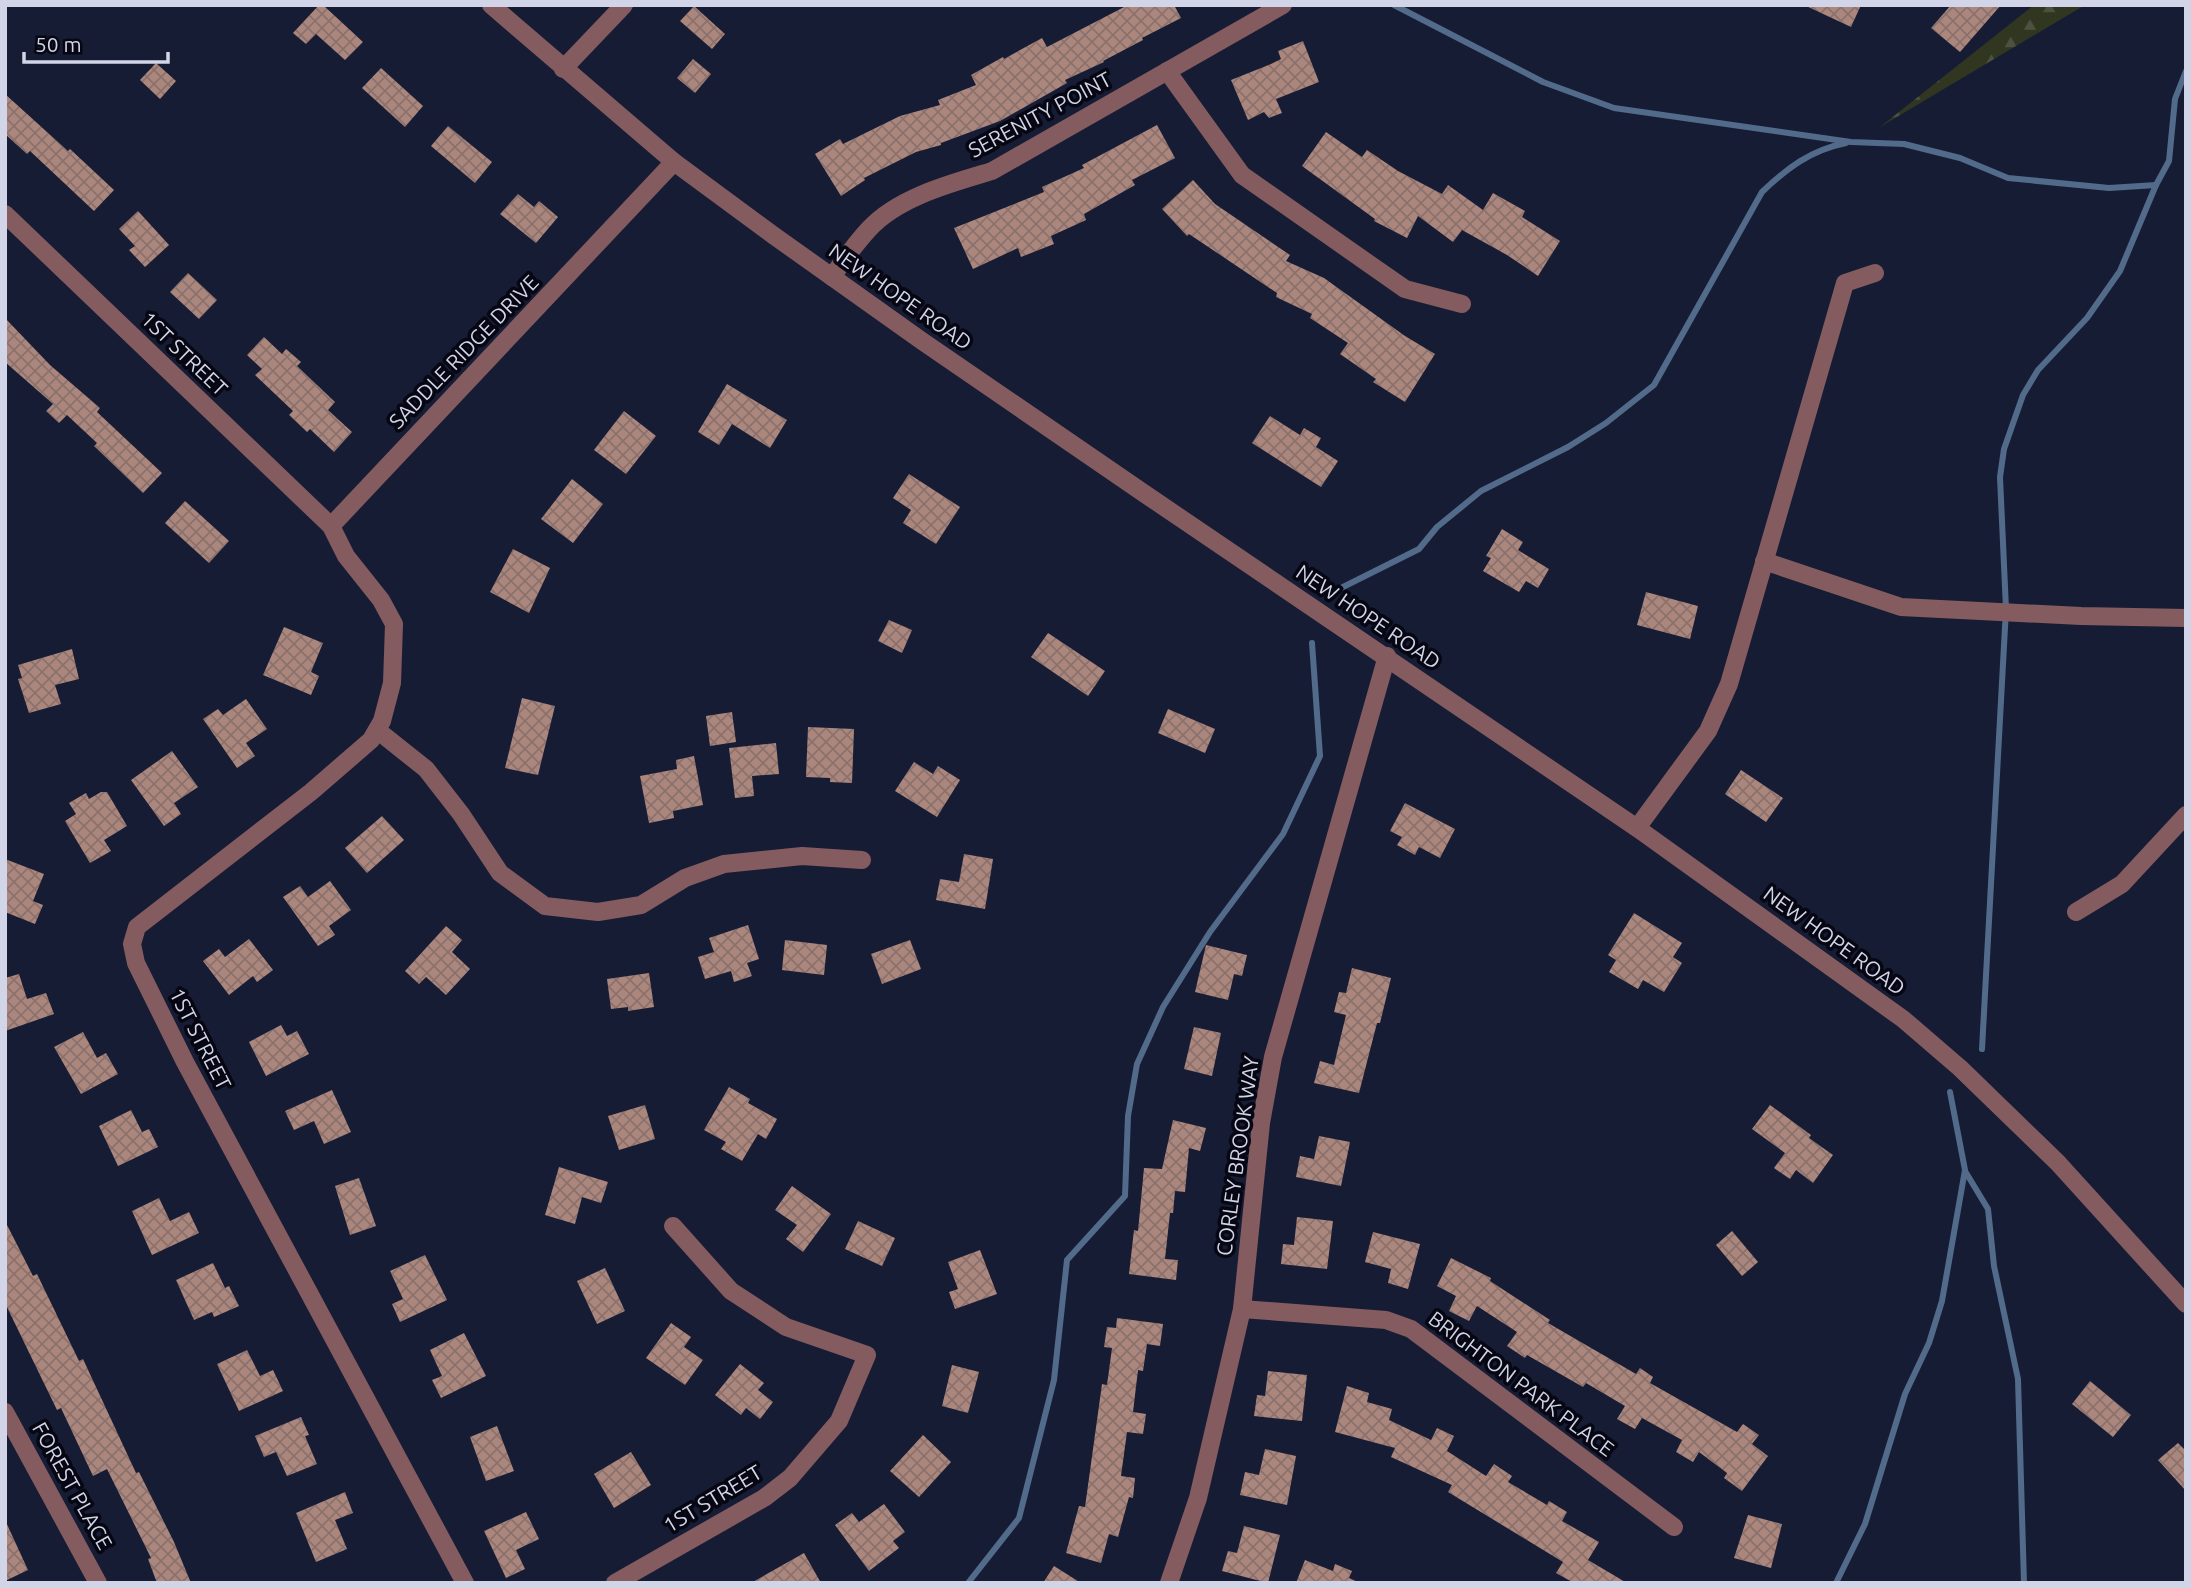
<svg xmlns="http://www.w3.org/2000/svg" width="2191" height="1588" font-family="Ubuntu,sans-serif">
	<style>
		.forest { fill: url(#forest-firs) }
		.lines { fill: none; stroke-linecap: round; stroke-linejoin: round }
		.stream { stroke: #536b8a; stroke-width: 6 }
		.building { fill: url(#building-cross-hatch) }
		.minor { stroke: #845c60; stroke-width: 18 }
		.labels { text-anchor: middle; stroke-width: 7; stroke-linejoin: round; paint-order: stroke }
		.street-label { font-size: 21px; fill: #d1d5e7; stroke: #060712 }
	</style>
	<defs>
		<pattern id="forest-firs" width="22" height="20" patternUnits="userSpaceOnUse" patternTransform="scale(1.75)"><rect width="22" height="20" fill="#303620"/><path d="M5 1l3.5 6h-7zM16 11l3.5 6h-7z" fill="#4d5240"/></pattern>
		<pattern id="building-cross-hatch" width="8" height="8" patternUnits="userSpaceOnUse" patternTransform="scale(1.75)"><rect width="8" height="8" fill="#ab867c"/><path d="M0 0l8 8M0 8l8-8" fill="none" stroke="#8b716c"/></pattern>
	</defs>
	<rect width="100%" height="100%" fill="#171c35"/>
	<polygon class="forest" points="2034,5 2085,5 1880,127"/>
	<g class="lines">
		<g class="stream">
			<polyline points="1394,5 1543,82 1614,108 1851,142 1904,144 1960,158 2008,178 2109,188 2156,185"/>
			<path d="M 1337,590 L 1419,549 L 1437,527 L 1481,491 L 1568,447 L 1606,423 L 1654,385 L 1762,192 C 1787,168 1811,150 1846,143"/>
			<polyline points="1982,1049 2006,609 2000,477 2004,449 2023,395 2038,370 2087,318 2120,271 2156,185 2169,161 2175,99 2186,71"/>
			<polyline points="1965,1171 1988,1209 1994,1266 2018,1379 2024,1583"/>
			<polyline points="968,1583 1019,1518 1054,1380 1067,1260 1125,1196 1128,1116 1137,1064 1163,1007 1210,932 1283,834 1320,756 1312,643"/>
			<polyline points="1836,1583 1865,1524 1905,1394 1929,1343 1942,1301 1965,1170 1950,1092"/>
		</g>
	</g>
	<g class="building">
		<polygon points="319,5 323,5 363,42 345,60 316,34 306,44 293,33"/>
		<polygon points="1128,5 1174,5 1181,18 1142,38 1143,40 1103,61 1104,62 1065,80 1067,83 1000,121 941,143 941,145 916,152 864,178 865,180 841,196 815,154 840,139 843,144 900,116 940,105 938,100 976,85 971,75 1003,57 1004,59 1042,38 1047,47"/>
		<polygon points="1804,5 1861,5 1851,27"/>
		<polygon points="1951,5 2001,5 1960,52 1931,28"/>
		<polygon points="694,6 725,34 712,49 680,21"/>
		<polygon points="1303,41 1319,82 1276,99 1282,113 1269,118 1264,112 1248,120 1231,80 1271,64 1281,59 1278,51"/>
		<polygon points="693,59 711,74 695,93 677,78"/>
		<polygon points="156,63 176,81 160,99 140,80"/>
		<polygon points="381,68 423,106 405,127 362,88"/>
		<polygon points="5,94 68,151 70,149 114,190 94,211 30,151 27,154 5,134"/>
		<polygon points="1157,125 1175,158 1132,180 1135,185 1084,214 1086,220 1051,236 1054,244 1021,257 1018,248 973,269 954,228 1044,192 1042,187 1084,168 1082,165"/>
		<polygon points="448,126 492,162 475,183 431,146"/>
		<polygon points="1326,132 1362,157 1367,150 1398,171 1442,194 1448,185 1483,210 1493,193 1525,211 1522,217 1560,241 1538,276 1507,255 1462,230 1453,242 1418,216 1407,238 1374,221 1375,219 1302,166"/>
		<polygon points="1193,180 1215,204 1290,255 1286,261 1324,278 1405,336 1435,354 1405,402 1373,382 1376,379 1340,354 1348,343 1310,318 1312,314 1276,297 1277,293 1189,234 1187,236 1162,209"/>
		<polygon points="518,194 534,207 539,201 558,217 536,243 500,214"/>
		<polygon points="138,211 169,245 145,267 129,250 135,246 119,229"/>
		<polygon points="188,273 217,300 199,319 170,292"/>
		<polygon points="5,318 50,365 100,408 97,412 162,473 143,493 94,446 97,443 67,415 59,423 46,411 53,404 5,362"/>
		<polygon points="264,337 282,354 286,349 301,362 297,366 335,402 328,410 352,432 334,452 310,429 307,432 289,415 293,411 255,375 262,369 247,355"/>
		<polygon points="727,384 787,420 770,448 732,424 719,445 698,432"/>
		<polygon points="624,411 656,436 626,474 594,450"/>
		<polygon points="1270,416 1300,435 1304,428 1321,438 1316,447 1338,461 1321,487 1252,443"/>
		<polygon points="909,474 960,507 936,544 903,523 911,510 893,498"/>
		<polygon points="572,479 603,504 573,543 541,519"/>
		<polygon points="185,501 229,541 209,563 165,523"/>
		<polygon points="1502,529 1523,542 1518,550 1549,569 1538,588 1526,581 1519,592 1483,571 1491,558 1486,556"/>
		<polygon points="513,549 550,568 529,613 490,592"/>
		<polygon points="1646,592 1698,606 1690,639 1637,625"/>
		<polygon points="889,620 912,630 902,653 878,641"/>
		<polygon points="284,627 323,643 311,672 319,676 311,695 263,675"/>
		<polygon points="1048,633 1105,671 1088,696 1031,657"/>
		<polygon points="72,649 79,679 55,685 61,704 29,713 18,679 22,678 18,665"/>
		<polygon points="522,698 555,706 538,775 505,768"/>
		<polygon points="246,699 267,729 246,743 255,756 237,768 203,719 218,709 223,715"/>
		<polygon points="1168,709 1215,729 1205,753 1158,733"/>
		<polygon points="732,712 736,742 710,746 706,716"/>
		<polygon points="808,727 854,729 852,783 830,782 830,778 806,777"/>
		<polygon points="776,743 779,774 752,776 754,796 735,798 729,748"/>
		<polygon points="172,751 198,787 174,803 181,814 164,826 131,780"/>
		<polygon points="694,756 703,805 673,811 674,818 649,823 640,776 677,769 676,760"/>
		<polygon points="914,762 933,774 938,766 960,780 937,817 895,791"/>
		<polygon points="1741,770 1783,798 1766,822 1725,794"/>
		<polygon points="101,792 107,792 127,826 104,840 111,851 90,863 65,821 76,814 69,803 86,793 89,799"/>
		<polygon points="1405,803 1455,829 1440,858 1419,847 1415,855 1397,845 1402,837 1390,831"/>
		<polygon points="382,816 404,840 367,873 345,848"/>
		<polygon points="964,854 993,859 985,909 936,900 940,879 959,882"/>
		<polygon points="5,859 44,874 33,901 43,905 35,924 5,912"/>
		<polygon points="330,881 351,910 329,926 335,935 318,946 283,897 300,886 308,897"/>
		<polygon points="1634,913 1682,943 1673,957 1682,963 1664,992 1643,980 1638,989 1609,972 1616,960 1608,955"/>
		<polygon points="748,925 759,959 747,963 752,976 734,982 731,971 705,979 698,957 714,952 709,938"/>
		<polygon points="446,926 462,940 452,952 470,969 446,995 426,977 419,984 405,971"/>
		<polygon points="249,939 273,970 257,982 253,976 229,995 203,961 219,949 225,957"/>
		<polygon points="785,940 827,945 824,975 782,970"/>
		<polygon points="910,940 921,969 882,984 871,954"/>
		<polygon points="1206,945 1247,955 1242,976 1234,974 1228,1000 1195,992"/>
		<polygon points="1352,968 1391,978 1380,1023 1377,1023 1359,1093 1314,1083 1320,1061 1334,1065 1346,1015 1334,1012 1339,992 1346,993"/>
		<polygon points="649,973 654,1007 628,1011 628,1007 611,1009 607,979"/>
		<polygon points="19,974 27,999 46,993 54,1014 5,1031 5,978"/>
		<polygon points="281,1025 287,1036 297,1031 309,1054 266,1076 249,1042"/>
		<polygon points="1194,1027 1221,1033 1212,1076 1184,1069"/>
		<polygon points="83,1032 97,1058 106,1053 118,1074 81,1094 54,1047"/>
		<polygon points="729,1087 750,1099 748,1103 777,1119 766,1139 758,1134 742,1161 721,1149 726,1142 704,1130"/>
		<polygon points="332,1090 351,1132 324,1144 314,1121 294,1130 285,1111"/>
		<polygon points="645,1105 655,1139 619,1150 608,1116"/>
		<polygon points="1770,1105 1811,1135 1809,1138 1833,1155 1813,1183 1796,1170 1790,1179 1774,1168 1785,1153 1752,1129"/>
		<polygon points="131,1110 142,1132 149,1129 158,1147 118,1166 99,1126"/>
		<polygon points="1173,1120 1206,1128 1200,1151 1189,1148 1185,1192 1175,1191 1173,1213 1170,1213 1165,1259 1178,1260 1176,1280 1129,1274 1134,1230 1138,1231 1144,1168 1162,1169"/>
		<polygon points="1319,1136 1350,1142 1341,1186 1296,1177 1300,1156 1314,1159"/>
		<polygon points="559,1167 608,1182 601,1203 582,1197 575,1224 545,1215"/>
		<polygon points="359,1178 376,1226 350,1235 335,1186"/>
		<polygon points="792,1186 831,1214 803,1252 786,1239 797,1225 775,1210"/>
		<polygon points="159,1198 170,1221 189,1212 199,1233 152,1255 132,1211"/>
		<polygon points="1297,1217 1333,1221 1327,1269 1281,1264 1283,1244 1294,1245"/>
		<polygon points="5,1221 33,1276 37,1274 79,1361 83,1359 136,1473 139,1472 174,1542 191,1583 157,1583 148,1559 151,1558 107,1469 93,1476 61,1408 57,1410 5,1303"/>
		<polygon points="858,1221 895,1238 882,1266 845,1249"/>
		<polygon points="1732,1231 1758,1262 1742,1276 1716,1245"/>
		<polygon points="1373,1232 1420,1244 1408,1289 1388,1283 1391,1269 1365,1262"/>
		<polygon points="980,1250 997,1294 955,1309 949,1292 958,1289 948,1262"/>
		<polygon points="425,1255 447,1300 400,1322 392,1304 403,1299 390,1271"/>
		<polygon points="1451,1258 1491,1278 1490,1281 1550,1320 1548,1323 1636,1374 1640,1368 1653,1377 1650,1383 1737,1432 1743,1424 1759,1435 1752,1444 1768,1456 1742,1491 1724,1478 1727,1473 1699,1452 1693,1462 1676,1452 1682,1440 1642,1418 1635,1429 1617,1419 1625,1406 1586,1383 1583,1387 1527,1355 1525,1358 1507,1346 1517,1332 1477,1306 1469,1321 1449,1311 1456,1296 1437,1286"/>
		<polygon points="213,1263 225,1288 229,1286 239,1306 214,1317 212,1312 194,1320 176,1280"/>
		<polygon points="605,1268 625,1311 597,1324 577,1281"/>
		<polygon points="1117,1318 1163,1324 1160,1346 1147,1344 1143,1371 1138,1370 1133,1412 1146,1414 1143,1434 1127,1432 1121,1476 1135,1478 1133,1498 1129,1497 1118,1537 1109,1534 1101,1563 1066,1553 1079,1506 1085,1507 1102,1384 1107,1385 1112,1348 1104,1347 1107,1327 1116,1328"/>
		<polygon points="671,1323 691,1337 684,1347 703,1360 685,1385 646,1358"/>
		<polygon points="464,1333 486,1376 441,1398 432,1380 442,1376 430,1350"/>
		<polygon points="247,1350 260,1376 273,1370 283,1391 239,1411 217,1364"/>
		<polygon points="740,1364 764,1383 758,1390 773,1402 760,1419 746,1408 741,1415 715,1395"/>
		<polygon points="952,1365 979,1372 968,1413 942,1406"/>
		<polygon points="1268,1371 1307,1375 1302,1421 1254,1416 1257,1395 1265,1396"/>
		<polygon points="2090,1381 2131,1415 2113,1437 2072,1404"/>
		<polygon points="1347,1386 1369,1393 1367,1402 1392,1409 1389,1420 1431,1440 1437,1428 1454,1436 1447,1451 1486,1476 1494,1464 1512,1476 1508,1482 1547,1505 1549,1501 1567,1512 1562,1521 1599,1542 1588,1560 1627,1583 1574,1583 1556,1573 1563,1562 1448,1492 1452,1485 1391,1457 1395,1448 1335,1432"/>
		<polygon points="301,1417 309,1435 305,1436 317,1464 287,1476 276,1452 264,1457 255,1436"/>
		<polygon points="497,1426 514,1471 486,1481 470,1437"/>
		<polygon points="923,1435 951,1462 919,1497 890,1471"/>
		<polygon points="2178,1443 2186,1451 2186,1491 2158,1460"/>
		<polygon points="1265,1449 1296,1456 1287,1505 1240,1495 1245,1472 1259,1475"/>
		<polygon points="631,1452 651,1485 614,1508 594,1474"/>
		<polygon points="345,1492 353,1513 335,1520 347,1549 316,1562 296,1513"/>
		<polygon points="884,1504 905,1532 893,1541 899,1548 869,1571 835,1525 852,1513 859,1522"/>
		<polygon points="526,1512 539,1539 516,1550 525,1569 506,1578 484,1531"/>
		<polygon points="1748,1515 1782,1524 1771,1568 1734,1558"/>
		<polygon points="5,1520 28,1570 5,1581"/>
		<polygon points="1244,1526 1280,1535 1268,1583 1222,1571 1228,1551 1237,1553"/>
		<polygon points="804,1553 821,1583 751,1583"/>
		<polygon points="1305,1560 1333,1571 1335,1564 1352,1571 1349,1578 1360,1583 1296,1583"/>
		<polygon points="1054,1566 1081,1583 1043,1583"/>
	</g>
	<g class="lines">
		<g class="minor">
			<polyline points="491,5 674,162 773,235 922,341 1145,494 1637,828 1903,1019 1960,1068 2058,1163 2186,1304"/>
			<polyline points="563,69 624,5"/>
			<polyline points="1167,71 1242,175 1405,289 1462,304"/>
			<polyline points="5,214 331,526 346,556 381,600 394,624 392,683 382,721 371,740 311,792 137,927 132,944 136,963 185,1062 465,1583"/>
			<path d="M 832,277 C 843,261 855,244 869,229 C 898,197 952,183 992,171 L 1283,5"/>
			<polyline points="331,526 674,162"/>
			<polyline points="1764,561 1901,607 2081,616 2186,618"/>
			<polyline points="377,730 426,769 461,814 500,873 545,906 598,912 641,905 685,878 724,864 802,856 862,860"/>
			<polyline points="1637,828 1708,731 1729,684 1845,283 1875,273"/>
			<polyline points="2076,912 2122,884 2186,815"/>
			<polyline points="1242,1309 1386,1320 1411,1329 1674,1527"/>
			<polyline points="5,1412 98,1583"/>
			<polyline points="615,1583 764,1498 790,1478 839,1421 867,1355 786,1327 731,1291 673,1226"/>
			<polyline points="1169,1583 1198,1498 1242,1309 1261,1123 1273,1057 1387,656"/>
		</g>
	</g>
	<g class="labels">
		<g class="street-label">
			<text transform="translate(1040 115) rotate(-28)" y="7">SERENITY POINT</text>
			<text transform="translate(900 297) rotate(35)" y="7">NEW HOPE ROAD</text>
			<text transform="translate(464 352) rotate(-46)" y="7">SADDLE RIDGE DRIVE</text>
			<text transform="translate(184 354) rotate(44)" y="7">1ST STREET</text>
			<text transform="translate(1368 617) rotate(34)" y="7">NEW HOPE ROAD</text>
			<text transform="translate(1834 941) rotate(36)" y="7">NEW HOPE ROAD</text>
			<text transform="translate(200 1039) rotate(63)" y="7">1ST STREET</text>
			<text transform="translate(1238 1156) rotate(-82)" y="7">CORLEY BROOK WAY</text>
			<text transform="translate(1521 1384) rotate(37)" y="7">BRIGHTON PARK PLACE</text>
			<text transform="translate(72 1486) rotate(61)" y="7">FOREST PLACE</text>
			<text transform="translate(713 1499) rotate(-31)" y="7">1ST STREET</text>
		</g>
	</g>
	<rect width="2191" height="1588" fill="none" stroke="#d1d5e7" stroke-width="14"/>
	<path d="M24 52v10h144v-10" fill="none" stroke="#d1d5e7" stroke-width="3.5"/>
	<text x="35" y="52" font-size="21" fill="#d1d5e7" stroke="#060712" stroke-width="5" paint-order="stroke">50 m</text>
</svg>
